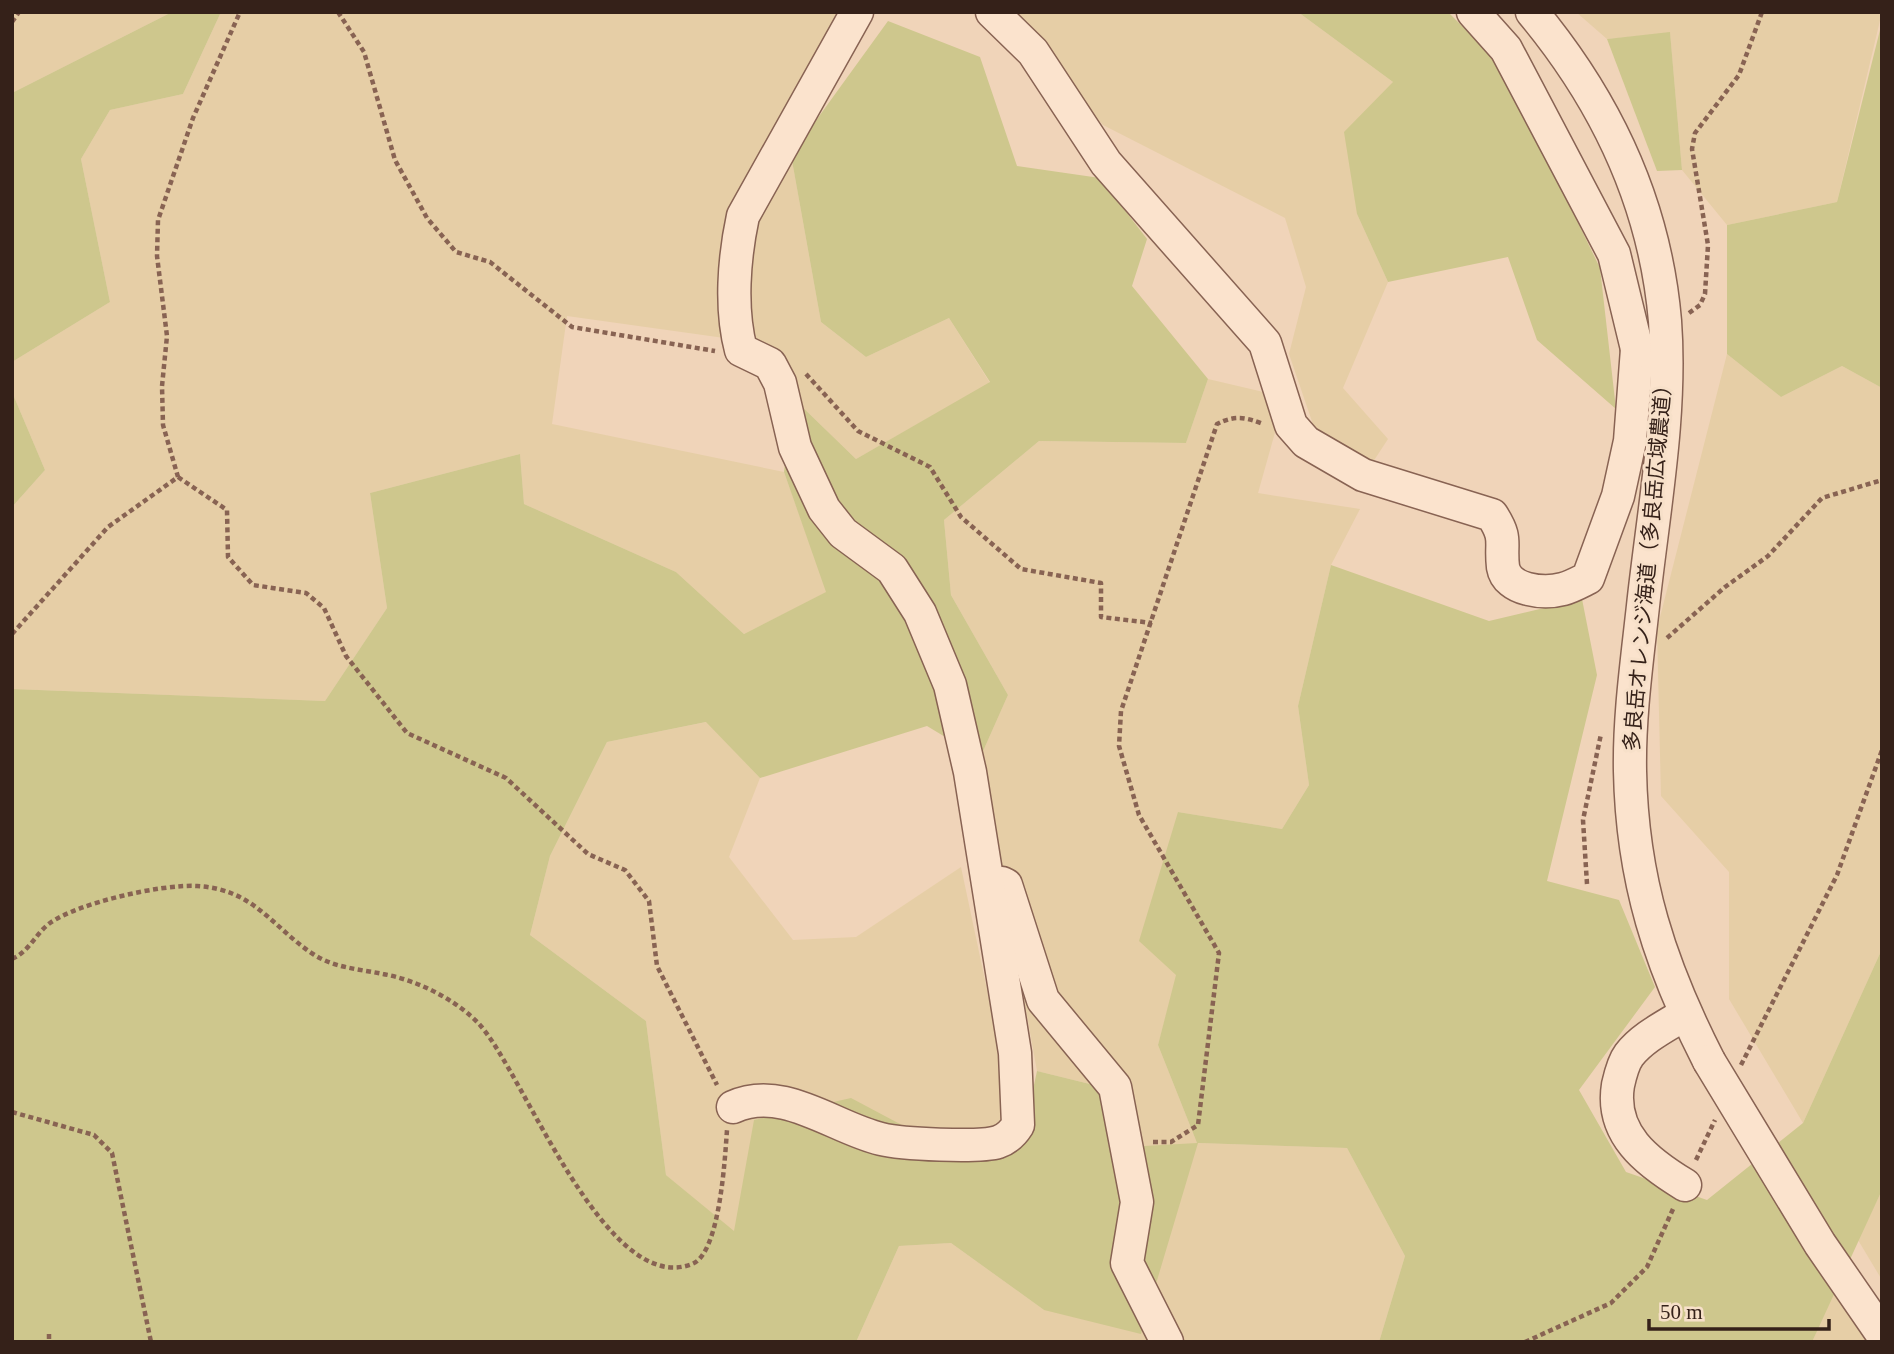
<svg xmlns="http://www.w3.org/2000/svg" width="1894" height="1354" font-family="'Times New Roman','Noto Sans JP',serif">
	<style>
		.farmland { fill: #e6cea6 }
		.green { fill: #cec78d }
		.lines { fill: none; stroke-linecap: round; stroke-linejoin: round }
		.minor-casing { stroke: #886353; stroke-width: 35 }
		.path { stroke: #886353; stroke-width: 4.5; stroke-dasharray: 5 3.5; stroke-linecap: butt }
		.minor { stroke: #fbe3cd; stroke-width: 32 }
		.minor-bridge-casing { stroke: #886353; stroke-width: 35; stroke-linecap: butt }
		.minor-bridge { stroke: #fbe3cd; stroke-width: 32 }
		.labels { text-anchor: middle; stroke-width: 6; stroke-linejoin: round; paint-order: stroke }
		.street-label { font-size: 21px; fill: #352119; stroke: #f7e0c9 }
	</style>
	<rect width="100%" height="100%" fill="#f0d4b9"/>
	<g class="farmland">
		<polygon points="12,12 172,12 12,93"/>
		<polygon points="221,12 841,12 791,155 821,322 866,357 949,318 990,383 856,459 793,398 760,343 567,316 552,424 784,472 827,592 744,634 676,572 524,504 520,454 370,493 387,608 325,701 12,689 12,507 45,470 12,392 12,362 110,302 81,159 110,110 183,94"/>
		<polygon points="1004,12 1298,12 1393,82 1357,214 1388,282 1343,388 1388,439 1371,465 1318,439 1289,354 1306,287 1285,218 1103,125"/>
		<polygon points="1576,12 1882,12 1837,202 1727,225 1682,170 1670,33 1607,39"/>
		<polygon points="1727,354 1781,397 1842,366 1882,388 1882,949 1803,1123 1729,999 1729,872 1661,796 1657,629"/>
		<polygon points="1208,379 1285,397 1258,493 1360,509 1331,565 1298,706 1309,785 1282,829 1178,812 1177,975 1158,1045 1197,1143 1347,1148 1405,1256 1379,1342 856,1342 899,1246 951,1243 1044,1310 1197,1144 1109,1148 1102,1087 1037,1071 980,758 1008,695 951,595 944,520 1039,441 1186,443"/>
		<polygon points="707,722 760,778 729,857 793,940 856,937 961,867 1021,1150 947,1149 734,1232 666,1175 646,1021 530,935 550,856 607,742"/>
		<polygon points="1882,1190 1882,1280 1858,1240"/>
		<polygon points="1835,1289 1870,1342 1812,1342"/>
	</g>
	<g class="green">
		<polygon points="172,12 221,12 183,94 110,110 81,159 110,302 12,362 12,93"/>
		<polygon points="1298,12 1448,12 1502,66 1600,268 1616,409 1537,340 1508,257 1388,282 1357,214 1344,132 1393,82"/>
		<polygon points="888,21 980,57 1017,166 1100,178 1147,239 1132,286 1208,379 1186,443 1039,441 944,520 951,595 1008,695 980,758 927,726 760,778 706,722 607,742 550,856 530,935 646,1021 666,1175 734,1231 754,1120 851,1098 947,1149 1020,1150 1037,1071 1102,1087 1109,1148 1197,1143 1158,1045 1176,975 1139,941 1178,812 1282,829 1309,785 1298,706 1331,565 1489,621 1582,599 1597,675 1547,881 1619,900 1655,987 1579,1090 1626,1172 1707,1200 1803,1123 1882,949 1882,1190 1812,1342 1379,1342 1405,1256 1347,1148 1198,1143 1141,1334 1044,1310 951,1243 899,1246 856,1342 12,1342 12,689 325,701 387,608 370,493 520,454 524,504 676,572 744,634 826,592 784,472 793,398 856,459 990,382 949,318 866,357 821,322 791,155"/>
		<polygon points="1882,22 1882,388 1842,366 1781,397 1727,354 1727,225 1837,202"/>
		<polygon points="1670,32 1682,170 1657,171 1607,39"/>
		<polygon points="12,392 45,470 12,507"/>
	</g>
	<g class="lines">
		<defs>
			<g id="minor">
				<path d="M 992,12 L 1033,52 L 1106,163 L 1265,343 L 1291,425 L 1306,442 L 1363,475 L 1492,515 C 1508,540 1500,541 1503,567 C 1507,591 1544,594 1563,589 C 1571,587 1580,582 1588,578 L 1618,496 L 1630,441 L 1637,349"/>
				<polyline points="1473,12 1506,49 1614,254 1637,349 1655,353"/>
				<path d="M 1532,12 C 1606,101 1655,204 1665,321 C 1672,415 1653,513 1643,606 C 1637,661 1629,717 1630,771 C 1632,880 1660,965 1709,1061"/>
				<polyline points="1002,883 1006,885 1043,1000 1115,1087 1137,1202 1127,1263 1167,1342"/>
				<path d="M 733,1107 C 783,1084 834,1128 881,1139 C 901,1144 979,1148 998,1142 C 1007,1139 1013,1133 1018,1125 L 1015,1053 L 970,772 L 950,685 L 920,613 L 892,569 L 843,533 L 824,509 L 795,447 L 780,383 L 770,364 L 741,350 C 730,309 734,258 743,216 L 857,12"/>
				<path d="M 1685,1185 C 1647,1162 1610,1134 1618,1085 C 1620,1076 1623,1063 1629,1055 C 1643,1037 1666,1026 1685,1014"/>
			</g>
		</defs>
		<use href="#minor" class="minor-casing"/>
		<g class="path">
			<polyline points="338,12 364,52 395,160 427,218 456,252 490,262 572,327 715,351"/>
			<polyline points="12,22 19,12"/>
			<polyline points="1689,313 1700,305 1705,294 1708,245 1692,149 1695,133 1739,75 1762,12"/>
			<polyline points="806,374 858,431 930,467 961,517 1021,569 1101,583 1101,617 1152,623"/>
			<polyline points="178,477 227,510 228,557 253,585 306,593 324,608 346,656 407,733 506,778 588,854 625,870 649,901 657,966 717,1085"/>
			<polyline points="12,634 108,527 178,477 163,425 162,386 167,336 157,256 158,220 193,118 240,12"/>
			<polyline points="1667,638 1725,587 1768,556 1822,498 1882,480"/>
			<polyline points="1587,884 1583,820 1601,734"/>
			<path d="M 12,959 C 30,951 35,934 50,923 C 78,903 161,884 197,886 C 254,889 272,927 313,954 C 334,968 359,969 383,974 C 417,980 457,1000 480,1025 C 525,1076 606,1298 692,1264 C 720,1254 725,1157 727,1130"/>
			<polyline points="1741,1065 1837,875 1882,750"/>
			<polyline points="12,1112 94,1135 112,1153 151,1342"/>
			<path d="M 1153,1142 L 1171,1142 L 1198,1125 L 1219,953 L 1139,815 L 1119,746 L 1121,711 L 1217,424 C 1235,415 1245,417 1263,424"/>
			<polyline points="1696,1160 1715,1120"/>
			<polyline points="49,1334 49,1342"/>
			<polyline points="1525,1342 1611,1303 1647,1267 1673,1209"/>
		</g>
		<use href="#minor" class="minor"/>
		<defs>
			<polyline id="minor-bridge" points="1709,1061 1820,1244 1882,1334"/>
		</defs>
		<use href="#minor-bridge" class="minor-bridge-casing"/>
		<use href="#minor-bridge" class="minor-bridge"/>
	</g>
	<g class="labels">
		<g class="street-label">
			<text transform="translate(1648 563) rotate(-85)" y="7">多良岳オレンジ海道（多良岳広域農道）</text>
		</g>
	</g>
	<rect width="1894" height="1354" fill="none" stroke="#352119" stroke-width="28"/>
	<path d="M1649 1319v10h180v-10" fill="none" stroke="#352119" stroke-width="3.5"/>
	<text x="1660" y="1319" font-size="21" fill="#352119" stroke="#f7e0c9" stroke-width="5" paint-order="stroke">50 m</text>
</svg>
